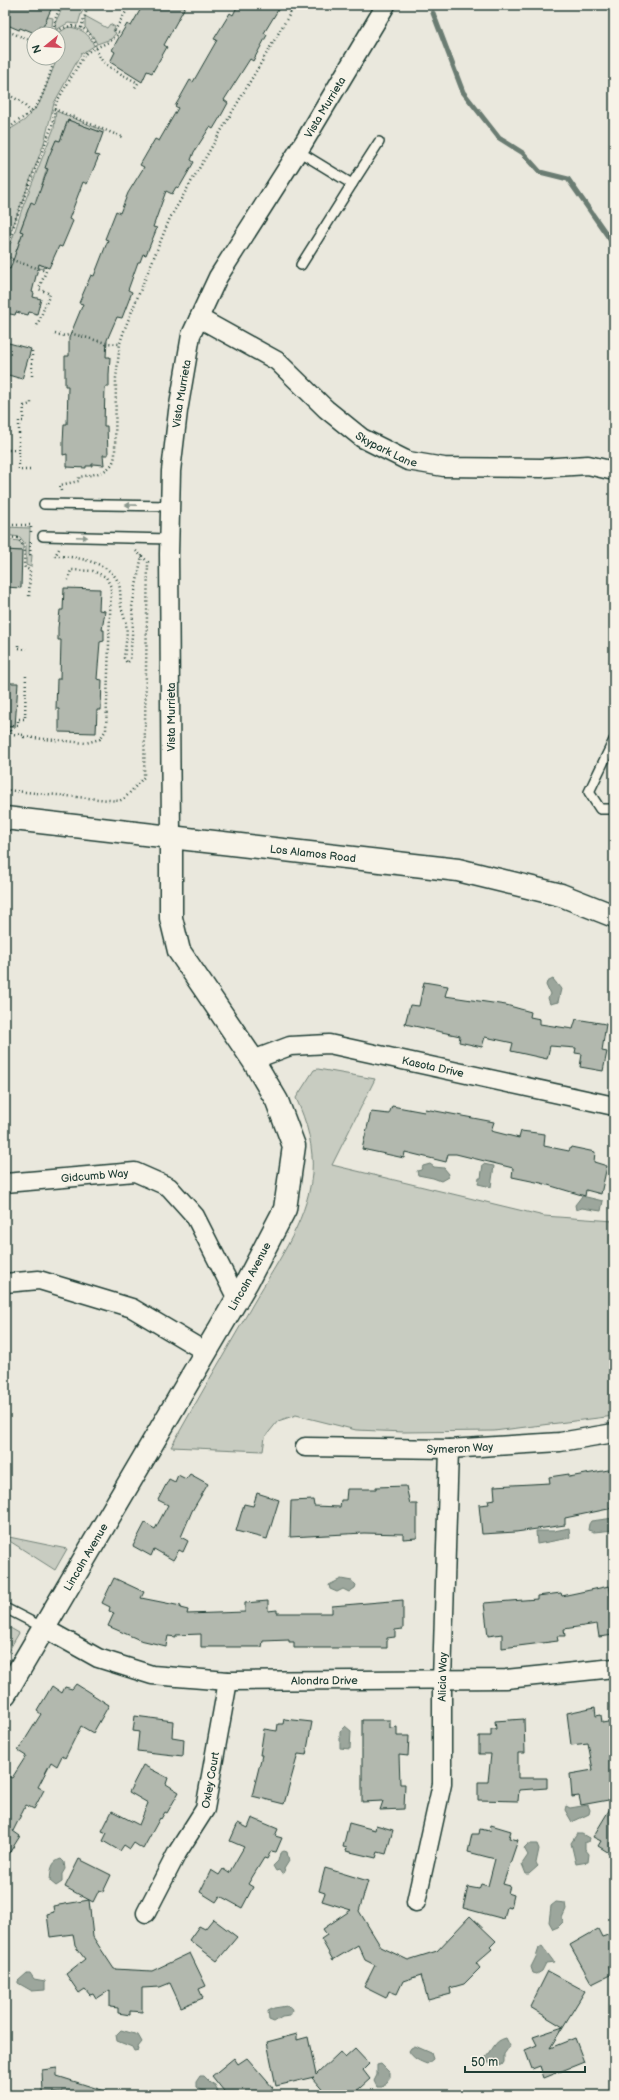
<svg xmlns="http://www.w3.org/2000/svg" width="619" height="2100" font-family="'Balsamiq Sans',sans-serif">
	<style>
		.green { fill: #c8ccc1; stroke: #74847a }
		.water { fill: #9ca69c; stroke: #6a7c72 }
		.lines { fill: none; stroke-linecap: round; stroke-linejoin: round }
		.stream { stroke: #6a7c72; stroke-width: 5 }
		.building { fill: #b2b8ae; stroke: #1f3d34 }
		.service-casing { stroke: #1f3d34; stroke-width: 12 }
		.minor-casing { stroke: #1f3d34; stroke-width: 21 }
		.tertiary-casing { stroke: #1f3d34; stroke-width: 25 }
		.secondary-casing { stroke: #1f3d34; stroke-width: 25 }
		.path { stroke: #1f3d34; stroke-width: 2.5; stroke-dasharray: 1 3; stroke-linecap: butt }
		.service { stroke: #f7f3e8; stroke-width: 9 }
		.minor { stroke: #f7f3e8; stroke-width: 18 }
		.tertiary { stroke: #f7f3e8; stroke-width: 22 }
		.secondary { stroke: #f7f3e8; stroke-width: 22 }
		.oneway { fill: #8b988e }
		.labels { text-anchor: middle; stroke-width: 3; stroke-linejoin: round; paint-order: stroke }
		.street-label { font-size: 11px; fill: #1f3d34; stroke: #f7f3e8 }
	</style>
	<rect width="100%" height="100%" fill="#eae8dd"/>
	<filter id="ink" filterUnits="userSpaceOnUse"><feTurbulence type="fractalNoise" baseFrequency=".025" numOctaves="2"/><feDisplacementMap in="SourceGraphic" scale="8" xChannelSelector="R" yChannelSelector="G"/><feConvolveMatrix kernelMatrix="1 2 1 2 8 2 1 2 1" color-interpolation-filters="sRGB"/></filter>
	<g filter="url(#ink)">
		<g class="green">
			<polygon points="64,5 86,6 81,14 78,24 68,23 56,30 55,23"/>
			<polygon points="85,16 107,28 110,24 115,27 113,31 116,33 111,39 97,44 94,38 85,27"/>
			<polygon points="48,17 53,18 51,34 36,34 40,25 43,27"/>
			<path d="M 68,27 C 81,28 90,34 94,46 L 81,54 L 54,103 L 44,143 L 5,247 L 5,140 L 9,130 L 25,120 L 39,104 L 59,54 L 57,34 Z"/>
			<polygon points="56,111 104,131 103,133 68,120 60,141 56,140 41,187 41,196 37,196 35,204 31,203 26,215 28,221 24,220 20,231 23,232 15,254 44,266 42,269 11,258 7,255 5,250 11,243 22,209 54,128"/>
			<polygon points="5,527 30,528 29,555 32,555 31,567 26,565 26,545 20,537 5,535"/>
			<polygon points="5,539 19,541 23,546 23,551 5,550"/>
			<path d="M 318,1069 L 375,1079 L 332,1165 L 544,1216 L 614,1221 L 614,1416 L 494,1431 L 404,1432 L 356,1430 L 296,1415 L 278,1421 L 265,1437 L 263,1451 L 171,1447 C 196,1402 223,1356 249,1311 C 273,1268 307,1224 312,1174 C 314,1147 307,1122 296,1098 L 314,1070 Z"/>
			<polygon points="9,1537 67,1549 55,1570 8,1540"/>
			<polygon points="5,1625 19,1633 5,1657"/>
		</g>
		<g class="water">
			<polygon points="553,979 561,989 558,1002 550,1004 548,998 550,994 546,985 547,982"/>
			<polygon points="430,1164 434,1167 444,1168 449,1174 448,1177 441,1181 433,1178 418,1175 417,1171 421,1170 423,1166"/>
			<polygon points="483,1164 494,1166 491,1187 478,1184 479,1178 481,1178"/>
			<polygon points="582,1196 603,1201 601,1211 582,1208 576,1210 575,1205"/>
			<polygon points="614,1518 614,1530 594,1532 588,1530 589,1524 591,1521"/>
			<polygon points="569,1528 570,1538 537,1544 536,1531 554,1531"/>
			<polygon points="341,1579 352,1581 356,1585 355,1588 349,1592 343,1589 337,1592 330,1589 329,1585"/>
			<polygon points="345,1726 351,1731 350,1749 340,1748 340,1731"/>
			<polygon points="588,1805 590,1810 589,1814 572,1822 565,1810 566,1806 570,1808"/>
			<polygon points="577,1834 582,1834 589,1838 588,1842 585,1842 585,1849 589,1854 588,1862 576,1864 571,1843"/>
			<polygon points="528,1844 537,1844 539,1849 536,1863 538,1866 529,1874 526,1874 522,1864 528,1855 524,1848"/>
			<polygon points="284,1851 287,1852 289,1861 284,1869 285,1872 282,1874 279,1870 276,1871 273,1866 278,1861 280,1853"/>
			<path d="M 61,1859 L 64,1862 L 65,1869 L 62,1874 L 62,1882 L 56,1886 L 50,1881 C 51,1872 50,1862 61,1859 Z"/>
			<polygon points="556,1902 565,1903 566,1909 562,1918 563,1922 558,1927 553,1929 549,1922 551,1906"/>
			<polygon points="542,1946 554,1962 546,1963 542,1971 537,1974 533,1973 531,1967 536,1957 539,1948"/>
			<polygon points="27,1973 30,1973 34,1979 45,1981 45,1990 32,1991 18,1983 18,1981"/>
			<polygon points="287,2006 290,2007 292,2011 290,2016 282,2017 274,2022 269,2020 268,2011 274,2008"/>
			<polygon points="121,2030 138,2035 142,2042 138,2047 139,2050 134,2051 132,2047 117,2041 116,2035"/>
			<path d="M 506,2038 L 510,2046 L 504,2054 L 504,2062 L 502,2065 L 496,2066 L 491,2062 L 488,2062 L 485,2058 C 494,2050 493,2041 506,2038 Z"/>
			<path d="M 415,2046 L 431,2053 L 433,2059 L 427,2064 C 421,2062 412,2058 409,2051 L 411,2048 Z"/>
			<polygon points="381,2064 390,2073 390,2077 382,2087 377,2087 374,2081 377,2075 377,2065"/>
			<polygon points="200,2076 204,2076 210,2082 215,2085 218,2091 216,2095 208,2095 196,2087 196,2082"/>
		</g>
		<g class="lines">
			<polyline class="stream" points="433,13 463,92 499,138 523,153 540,172 568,179 614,245"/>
		</g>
		<g class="building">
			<polygon points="5,5 53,5 43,27 40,25 37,34 25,29 25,30 20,28 19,30 5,24"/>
			<polygon points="143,5 186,5 164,45 167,47 152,73 147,71 142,82 110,62 115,52 112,50 118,39 127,24 131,26"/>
			<polygon points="238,5 281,5 264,33 267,35 253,61 250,59 224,100 228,103 222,114 213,129 210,127 194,152 191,160 194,162 179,188 176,187 172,194 166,191 153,227 157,228 146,255 143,254 140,262 138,262 128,290 132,292 122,318 117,317 107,340 106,357 110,357 109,375 109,387 105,387 104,426 107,426 108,455 103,455 104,465 92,464 92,466 86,466 86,468 67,467 67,454 63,455 63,442 64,424 67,424 68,386 65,386 65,356 69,356 69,338 83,304 79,303 91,275 94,276 108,240 105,239 116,211 120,213 128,193 144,167 140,165 155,139 159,141 178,108 175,106 181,96 190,80 193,82 217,40 214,39 230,13 233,15"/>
			<polygon points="68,120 103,133 95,155 99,156 87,184 83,182 69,219 73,221 62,247 59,246 49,268 39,264 32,292 34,293 33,297 41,299 37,314 29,312 28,315 16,312 15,315 5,313 5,267 10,269 23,232 20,231 31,202 35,204 48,169 45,168 49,156 56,140 60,141"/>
			<polygon points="5,342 31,349 22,379 5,374"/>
			<polygon points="5,550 22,551 21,588 5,587"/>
			<polygon points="64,588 100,589 99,610 105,611 102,630 104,630 104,641 100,642 97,679 102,680 101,710 97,710 96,733 59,732 59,709 56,709 57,679 60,679 61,640 58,640 58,628 60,610 63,610"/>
			<polygon points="5,683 18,683 15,727 5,727"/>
			<polygon points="424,982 448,986 445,996 506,1005 531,1012 530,1017 540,1019 540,1024 573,1029 576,1019 606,1024 602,1051 607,1052 603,1071 580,1067 582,1054 575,1053 576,1048 550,1046 547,1059 511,1051 513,1043 485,1037 482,1047 459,1042 460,1036 405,1024 410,1005 419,1006"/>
			<polygon points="392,1106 424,1112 425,1109 494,1122 491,1131 519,1138 521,1131 545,1134 544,1146 569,1151 571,1147 595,1152 594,1162 607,1166 601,1194 586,1190 585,1196 541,1183 512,1177 513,1168 456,1154 448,1154 446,1162 405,1152 404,1158 362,1149 371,1112 389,1114"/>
			<polygon points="614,1469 614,1491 610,1491 613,1508 565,1518 565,1525 516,1532 482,1534 479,1505 489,1504 488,1500 495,1499 494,1486 550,1483 549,1477 569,1474 569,1477"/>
			<polygon points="190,1474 208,1484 192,1511 181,1537 188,1541 183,1552 179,1550 173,1560 154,1549 151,1556 133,1546 145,1523 155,1529 168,1505 158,1500 169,1479 175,1482 178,1475 186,1479"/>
			<polygon points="406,1486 410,1504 417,1504 417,1538 403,1539 403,1534 364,1533 290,1537 291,1501 313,1500 314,1506 340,1507 341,1500 346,1500 347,1489 376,1489 376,1487"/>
			<polygon points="257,1493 279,1500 267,1539 236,1531 244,1504 253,1506"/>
			<polygon points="114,1578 144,1592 141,1598 181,1606 180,1608 188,1610 187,1614 245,1612 245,1603 268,1601 268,1611 277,1610 277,1613 332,1613 332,1606 403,1600 403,1629 395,1630 395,1637 387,1638 387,1648 294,1648 294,1642 289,1642 289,1640 263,1641 262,1647 201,1647 201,1634 176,1635 176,1637 168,1636 166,1646 140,1640 108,1626 114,1613 109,1611 110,1607 102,1603"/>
			<polygon points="609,1586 614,1614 614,1635 599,1637 597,1624 564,1629 565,1636 557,1636 558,1641 502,1648 502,1634 488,1636 484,1603 537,1599 537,1596 561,1593 562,1596"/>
			<polygon points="76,1684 109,1705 93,1733 81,1726 65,1758 62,1756 57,1766 51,1762 38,1787 44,1790 34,1809 26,1805 13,1831 20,1836 5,1860 5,1775 12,1778 26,1756 18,1751 41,1714 37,1711 52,1686 62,1693 65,1687 72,1689"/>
			<polygon points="595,1707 596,1716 601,1715 602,1723 614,1721 614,1747 609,1748 614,1780 614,1799 581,1805 579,1796 572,1797 570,1774 593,1770 588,1743 571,1745 567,1713"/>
			<polygon points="135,1716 173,1721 172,1737 184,1739 183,1756 137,1751 139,1732 133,1731"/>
			<polygon points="284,1719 312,1722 306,1755 298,1754 284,1804 252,1796 262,1755 260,1755 264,1729 277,1731 278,1724 283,1724"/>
			<polygon points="524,1719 525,1753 518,1753 518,1778 547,1778 547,1788 519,1790 518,1801 478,1800 478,1782 488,1782 491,1754 479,1754 479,1736 491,1736 491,1729 496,1729 495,1721"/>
			<polygon points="362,1720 390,1720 390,1728 397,1727 397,1736 409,1736 408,1756 399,1755 400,1784 405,1784 404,1809 380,1810 383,1801 362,1802"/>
			<polygon points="143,1765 168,1778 166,1784 179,1792 167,1813 165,1812 161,1819 160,1818 143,1849 134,1843 130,1849 124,1845 120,1851 103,1841 107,1833 102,1831 112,1811 139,1825 148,1803 129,1792"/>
			<polygon points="614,1802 614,1856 598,1846 601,1841 593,1837"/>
			<polygon points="252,1818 278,1829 275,1836 282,1838 276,1852 271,1851 267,1859 264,1858 248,1884 253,1887 242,1908 220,1896 216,1902 200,1892 211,1870 219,1875 223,1869 229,1873 244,1847 230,1841 238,1823 248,1828"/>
			<polygon points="349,1823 375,1830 376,1825 393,1830 386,1854 378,1852 376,1858 346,1851 347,1848 343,1847"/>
			<polygon points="491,1825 511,1831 509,1838 518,1840 503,1884 510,1886 508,1893 514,1895 511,1908 507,1907 504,1919 463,1908 468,1887 479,1889 481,1884 488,1886 495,1859 468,1852 472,1834 479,1834 480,1829 490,1831"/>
			<polygon points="79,1859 111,1875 103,1892 99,1890 93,1902 65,1887"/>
			<polygon points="325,1868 368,1881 359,1911 381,1947 408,1960 437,1951 470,1916 496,1941 490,1947 492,1949 476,1963 480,1968 464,1984 450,1988 451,1994 428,2000 421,1975 403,1981 397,1994 389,1991 386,1998 364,1987 375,1965 365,1960 358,1945 333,1960 321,1939 327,1935 323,1929 351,1910 322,1901 325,1893 319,1891"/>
			<polygon points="89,1900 93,1937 114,1969 152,1971 190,1953 206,1986 199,1989 203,1998 181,2007 170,1983 160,1987 142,1988 142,2012 130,2011 130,2015 118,2013 118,2008 110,2007 110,1990 96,1999 93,1994 90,1995 85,1989 79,1993 66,1974 85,1959 75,1946 73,1934 50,1937 47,1914 54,1912 53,1906"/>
			<polygon points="213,1919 237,1937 217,1961 189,1940 199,1926 205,1929"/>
			<polygon points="598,1929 602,1937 611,1934 614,1940 614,1963 609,1966 612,1974 592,1984 570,1945"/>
			<polygon points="548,1971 585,1991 550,2048 575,2038 584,2062 544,2078 540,2066 532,2069 525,2050 537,2045 533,2037 563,2027 530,2007"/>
			<polygon points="297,2034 297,2040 308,2037 316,2075 340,2052 345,2058 355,2049 369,2064 363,2070 370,2079 352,2095 327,2095 312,2078 314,2077 276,2086 267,2042"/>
			<polygon points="234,2058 238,2064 247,2058 273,2088 264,2095 227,2095 212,2076"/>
			<polygon points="57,2068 57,2076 108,2092 108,2095 61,2095 62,2092 43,2093 42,2070"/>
		</g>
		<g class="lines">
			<defs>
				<g id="service">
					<polyline points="298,151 352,184 379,142"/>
					<polyline points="301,265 352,184"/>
					<polyline points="44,504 170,506"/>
					<polyline points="43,536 170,539"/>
					<polyline points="614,740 589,792 600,809 614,809"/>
					<polyline points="5,1608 44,1628"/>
				</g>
				<g id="minor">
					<path id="s1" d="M 199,318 L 277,361 L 326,409 L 362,438 L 408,461 L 444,467 L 541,468 L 588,465 L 614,471"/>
					<path id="s2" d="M 171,836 L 169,554 L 171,471 L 178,411 L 191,335 L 218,277 L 304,142 L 386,5"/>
					<path id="s3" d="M 253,1060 L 290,1046 L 329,1044 L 614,1106"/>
					<path id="s4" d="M 5,1183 L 135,1172 L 169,1187 L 195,1216 L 237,1299"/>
					<polyline points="5,1283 39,1280 132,1308 206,1352"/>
					<path id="s5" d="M 305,1447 L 449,1449 L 560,1442 L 614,1433"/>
					<path id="s6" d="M 44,1628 L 98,1658 L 152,1675 L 228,1681 L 506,1679 L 614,1668"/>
					<path id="s7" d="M 416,1902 L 442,1784 L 442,1681 L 449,1449"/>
					<path id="s8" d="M 146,1913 L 177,1853 L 205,1809 L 228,1681"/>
				</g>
				<g id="tertiary">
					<path id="s9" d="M 5,1694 L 247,1282 L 285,1209 L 294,1146 L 277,1101 L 253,1060 L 179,951 L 171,918 L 171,836"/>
				</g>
				<g id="secondary">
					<path id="s10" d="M 5,818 L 458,870 L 561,895 L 614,916"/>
				</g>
			</defs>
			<use href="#service" class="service-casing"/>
			<use href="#minor" class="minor-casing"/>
			<use href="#tertiary" class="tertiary-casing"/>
			<use href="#secondary" class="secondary-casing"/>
			<g class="path">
				<polyline points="81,28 88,6"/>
				<polyline points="5,30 34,42"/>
				<path d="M 54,34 C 66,23 85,23 93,39 C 96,45 97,53 101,59 C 110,70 126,76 138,83 L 134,89"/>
				<path d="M 55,34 C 53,23 56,15 62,5"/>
				<polyline points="58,45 58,50"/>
				<polyline points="5,93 20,101 31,112"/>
				<polyline points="54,109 122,137"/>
				<path d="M 5,135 C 11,122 25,119 35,108 C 45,95 49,73 56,58"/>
				<path d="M 5,248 L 9,243 L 16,218 L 52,126 L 56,103 L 85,54 C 97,45 110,45 119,33 L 115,30 L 130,5"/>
				<polyline points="5,256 9,259 46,271 39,289 50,294 36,328"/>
				<polyline points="55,334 65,336 73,334 106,343 120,344"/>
				<polyline points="32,351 32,377"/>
				<polyline points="5,450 19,450 19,470 31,470"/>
				<polyline points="19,450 19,421 23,421 24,406 31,404 31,401"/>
				<path d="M 61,491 L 60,485 L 79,481 L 79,477 C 95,474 114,473 115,454 L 116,378 L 120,343 L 125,328 L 170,218 L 295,5"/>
				<polyline points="5,525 31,525 31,532"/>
				<polyline points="5,537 18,538 25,548 24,565 25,568 30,570 29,599"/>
				<path d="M 59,549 L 55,556 C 74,556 113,562 119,585 C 121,592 120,599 121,606 C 122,612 125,618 126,624 C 128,635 125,648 124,658 L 127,663 L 130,660 L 133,623 L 132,607 L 142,555"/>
				<polyline points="30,555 31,539"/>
				<polyline points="18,645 18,648 27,649"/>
				<polyline points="5,731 11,731 11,734 24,735 24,737 86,743 100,739 106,730 111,587 106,577 93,571 71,570 67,583"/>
				<polyline points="11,731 11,725 18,725 18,719 25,719 26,673"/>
				<polyline points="5,790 119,801 125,798 144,777 148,562 136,551"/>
			</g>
			<use href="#service" class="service"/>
			<use href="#minor" class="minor"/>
			<use href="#tertiary" class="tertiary"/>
			<use href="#secondary" class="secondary"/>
		</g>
		<defs><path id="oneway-solid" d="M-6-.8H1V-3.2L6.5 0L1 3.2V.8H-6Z"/></defs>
		<g class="oneway">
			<use href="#oneway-solid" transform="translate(131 505) rotate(-179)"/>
			<use href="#oneway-solid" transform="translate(82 537) rotate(2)"/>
		</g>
	</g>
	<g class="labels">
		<g class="street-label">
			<text dy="4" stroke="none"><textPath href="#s2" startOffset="767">Vista Murrieta</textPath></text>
			<text dy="4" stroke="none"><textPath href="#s2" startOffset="443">Vista Murrieta</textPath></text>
			<text dy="4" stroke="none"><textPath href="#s1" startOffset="231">Skypark Lane</textPath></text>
			<text transform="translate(171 717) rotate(-90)" y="4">Vista Murrieta</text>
			<text dy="4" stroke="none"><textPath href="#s10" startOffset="310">Los Alamos Road</textPath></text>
			<text dy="4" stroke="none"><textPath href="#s3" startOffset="185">Kasota Drive</textPath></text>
			<text dy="4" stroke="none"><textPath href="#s4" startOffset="90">Gidcumb Way</textPath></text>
			<text dy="4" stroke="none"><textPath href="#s9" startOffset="484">Lincoln Avenue</textPath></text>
			<text dy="4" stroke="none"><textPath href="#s5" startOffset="155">Symeron Way</textPath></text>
			<text dy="4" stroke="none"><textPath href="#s9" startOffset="159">Lincoln Avenue</textPath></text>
			<text dy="4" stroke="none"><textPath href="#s7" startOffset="228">Alicia Way</textPath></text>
			<text dy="4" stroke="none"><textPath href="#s6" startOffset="291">Alondra Drive</textPath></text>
			<text dy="4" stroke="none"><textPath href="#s8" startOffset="149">Oxley Court</textPath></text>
		</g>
	</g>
	<rect width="619" height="2100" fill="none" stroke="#f7f3e8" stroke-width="20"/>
	<rect x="10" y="10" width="599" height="2080" fill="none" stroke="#1f3d34" stroke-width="1.5" filter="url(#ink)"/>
	<g transform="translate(46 46) rotate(252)"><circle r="19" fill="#f7f3e8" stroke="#a1aaa0"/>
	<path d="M0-3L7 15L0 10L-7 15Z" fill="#d1495b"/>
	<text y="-6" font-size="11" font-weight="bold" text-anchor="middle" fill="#1f3d34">N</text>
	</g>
	<path d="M465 2066v6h120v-6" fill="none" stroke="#1f3d34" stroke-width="2"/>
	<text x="471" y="2066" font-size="12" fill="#1f3d34" stroke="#f7f3e8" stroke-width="3" paint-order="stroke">50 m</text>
</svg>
